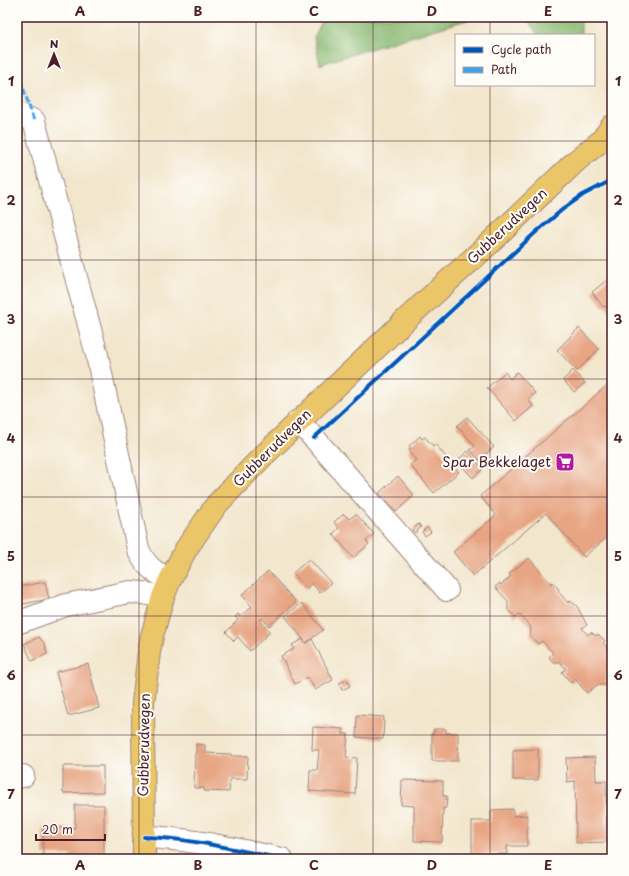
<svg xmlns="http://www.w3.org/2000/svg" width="629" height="876" font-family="'Playpen Sans',sans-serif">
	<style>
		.forest { fill: #8ab972; stroke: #6a6c4e }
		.building { fill: #e7a583 }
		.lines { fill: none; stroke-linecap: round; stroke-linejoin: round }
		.minor-casing { stroke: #9e827c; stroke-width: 24 }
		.major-casing { stroke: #9e827c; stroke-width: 24 }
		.minor { stroke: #fff; stroke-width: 22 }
		.major { stroke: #ebc669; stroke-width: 22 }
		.quiet { stroke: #40a2eb; stroke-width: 3; stroke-dasharray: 6 3; stroke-linecap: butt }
		.cycleway-casing { stroke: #fdfcf7; stroke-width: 6 }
		.cycleway { stroke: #0057b8; stroke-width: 4 }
		.grid { fill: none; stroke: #4a1f2b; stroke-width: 1; stroke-opacity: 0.55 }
		.labels { text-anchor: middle; stroke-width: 4; stroke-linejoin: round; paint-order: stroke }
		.street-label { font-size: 14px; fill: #4a1f2b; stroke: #fdfcf7 }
		.poi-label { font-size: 14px; fill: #4a1f2b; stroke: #fdfcf7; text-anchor: end }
		.neatline { fill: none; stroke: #4a1f2b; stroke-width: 1.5 }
		.grid-label { font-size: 13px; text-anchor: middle; font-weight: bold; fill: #4a1f2b }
	</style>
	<rect width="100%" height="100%" fill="#fdfcf7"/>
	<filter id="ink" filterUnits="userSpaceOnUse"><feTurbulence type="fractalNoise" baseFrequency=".025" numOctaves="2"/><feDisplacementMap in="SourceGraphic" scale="8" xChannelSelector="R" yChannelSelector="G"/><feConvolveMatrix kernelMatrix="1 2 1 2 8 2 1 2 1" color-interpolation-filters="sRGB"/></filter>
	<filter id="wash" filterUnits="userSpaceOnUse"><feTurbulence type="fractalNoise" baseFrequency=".012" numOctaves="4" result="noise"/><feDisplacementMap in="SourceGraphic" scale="16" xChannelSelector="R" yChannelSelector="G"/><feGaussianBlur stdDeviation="0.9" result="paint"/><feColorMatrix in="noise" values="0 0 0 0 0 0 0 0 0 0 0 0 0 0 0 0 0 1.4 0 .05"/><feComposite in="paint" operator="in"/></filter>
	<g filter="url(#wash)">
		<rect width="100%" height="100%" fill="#f2e6cc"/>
		<g class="forest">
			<polygon points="324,17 477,17 327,62 320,65 314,37"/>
			<polygon points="525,17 581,17 581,35 538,35"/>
		</g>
		<g id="blocks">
			<g class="building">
				<polygon points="612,276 612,315 605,306 603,307 592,292"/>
				<polygon points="579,328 599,349 577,371 557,350"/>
				<polygon points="573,370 585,383 574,392 563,380"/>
				<polygon points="505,372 510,379 517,372 535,393 528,399 533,406 516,421 487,388"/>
				<polygon points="612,381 612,533 584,557 546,513 473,576 453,552 496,515 480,496"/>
				<polygon points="467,417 494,447 479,460 470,450 475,446 457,426"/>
				<polygon points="420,436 422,439 425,437 433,446 435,444 459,472 434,493 410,465 416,460 408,451 411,449 409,446"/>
				<polygon points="468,451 483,469 473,478 457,461"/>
				<polygon points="398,476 414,495 396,512 379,493"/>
				<polygon points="344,514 349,519 356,514 374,534 366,541 369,544 353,558 333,534 339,528 334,522"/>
				<polygon points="419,524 421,527 415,533 412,530"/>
				<polygon points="427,527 431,532 425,536 422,532"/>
				<polygon points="529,558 551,584 553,582 559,590 558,591 568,603 570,601 576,605 578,608 587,625 582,628 588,635 591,632 596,636 598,634 605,641 603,643 612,653 612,672 606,676 606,685 597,685 587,693 575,679 571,683 562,672 566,669 560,662 553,662 549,657 553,653 542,641 538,644 530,635 531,627 519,614 515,617 508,609 508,601 495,587 500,583 501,585 511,576 509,574"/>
				<polygon points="309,559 331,583 320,593 312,583 306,589 293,573"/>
				<polygon points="268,571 296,602 269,626 262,618 260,620 270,632 250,651 238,637 234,641 226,632 238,620 235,617 238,614 240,617 252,607 242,595"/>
				<polygon points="45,582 49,599 17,605 17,587"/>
				<polygon points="302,603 323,630 306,643 312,639 333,680 315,690 308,677 295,684 281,656 294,649 292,645 303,639 305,643 306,643 285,616"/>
				<polygon points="39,637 45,644 47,654 32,661 24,644"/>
				<polygon points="88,664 99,708 68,716 56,672"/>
				<polygon points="347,680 350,686 342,690 339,683"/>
				<polygon points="357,715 384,717 383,739 356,737"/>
				<polygon points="313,727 343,729 343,734 348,734 346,757 357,758 355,794 309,791 310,770 317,770 319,750 312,750"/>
				<polygon points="434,729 446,729 446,733 458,733 458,761 432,761 432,733 434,733"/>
				<polygon points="196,744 205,745 205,753 231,754 231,756 248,756 247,779 230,779 229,792 204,791 204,788 194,788 195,753 196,753"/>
				<polygon points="538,749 538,780 513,780 513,750"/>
				<polygon points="595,757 596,781 606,781 607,842 576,843 575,781 567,782 566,758"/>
				<polygon points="63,766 103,766 103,792 63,793"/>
				<polygon points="402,780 443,781 443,796 447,796 446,808 443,808 442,842 414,841 414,806 401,805"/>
				<polygon points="75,805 104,805 104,859 75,859 75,855 43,855 43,828 75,828"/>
				<polygon points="513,809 513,816 527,815 527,846 507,846 507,854 472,854 472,821 491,821 491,810"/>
			</g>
		</g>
	</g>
	<g filter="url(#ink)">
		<use href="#blocks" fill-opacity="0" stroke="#9e827c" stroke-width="1"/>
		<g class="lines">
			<defs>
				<g id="minor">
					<path d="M 17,113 L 34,121 L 97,355 L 138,549 C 146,567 153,571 170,580"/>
					<polyline points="298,421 314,438 447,590"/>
					<polyline points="17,623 66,605 130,592 143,593 163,597"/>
					<polyline points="17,777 23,776"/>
					<path d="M 144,837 C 190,838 237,850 282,859"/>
				</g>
				<polyline id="major" points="144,859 143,703 149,652 152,636 163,597 170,580 186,549 217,504 263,456 414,312 491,242 576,161 601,141 612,126"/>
			</defs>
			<use href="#minor" class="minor-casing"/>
			<use href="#major" class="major-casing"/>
			<use href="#minor" class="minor"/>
			<use href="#major" class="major"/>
			<polyline class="quiet" points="17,72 20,78 34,121"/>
			<defs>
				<g id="cycleway">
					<polyline points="314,438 535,233 563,209 583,195 612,180"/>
					<path d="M 144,837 C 190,838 237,850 282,859"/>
				</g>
			</defs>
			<use href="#cycleway" class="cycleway-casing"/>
			<use href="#cycleway" class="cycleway"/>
		</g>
	</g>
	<path class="grid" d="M 139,17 L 139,859M 256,17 L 256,859M 373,17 L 373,859M 490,17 L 490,35M 490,85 L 490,859M 17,141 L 612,141M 17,260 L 612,260M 17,379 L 612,379M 17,497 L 612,497M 17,616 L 612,616M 17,735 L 612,735"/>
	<defs>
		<symbol id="supermarket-square" viewBox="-11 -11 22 22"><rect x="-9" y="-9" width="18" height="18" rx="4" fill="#b5179e" stroke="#fdfcf7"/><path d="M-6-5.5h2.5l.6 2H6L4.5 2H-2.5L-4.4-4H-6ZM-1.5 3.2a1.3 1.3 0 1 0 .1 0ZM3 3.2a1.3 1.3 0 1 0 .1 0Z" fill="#fff"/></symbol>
	</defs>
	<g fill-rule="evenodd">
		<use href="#supermarket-square" x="554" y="451" width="22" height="22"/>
	</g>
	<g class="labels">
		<g class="street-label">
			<text transform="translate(507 226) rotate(-43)" y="5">Gubberudvegen</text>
			<text transform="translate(272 448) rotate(-45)" y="5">Gubberudvegen</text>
			<text transform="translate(144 745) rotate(-89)" y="5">Gubberudvegen</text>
		</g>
		<g class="poi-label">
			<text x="551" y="467">Spar Bekkelaget</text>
		</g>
	</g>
	<rect width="629" height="876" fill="none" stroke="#fdfcf7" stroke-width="44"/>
	<rect x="455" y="34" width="140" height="52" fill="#fdfcf7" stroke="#b5a4a5"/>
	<rect x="463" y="47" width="20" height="6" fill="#0057b8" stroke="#b5a4a5"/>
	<text x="491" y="54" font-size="12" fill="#4a1f2b">Cycle path</text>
	<rect x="463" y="67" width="20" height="6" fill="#40a2eb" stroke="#b5a4a5"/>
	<text x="491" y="74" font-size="12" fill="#4a1f2b">Path</text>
	<g transform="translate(54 54)" stroke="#fdfcf7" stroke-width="3" paint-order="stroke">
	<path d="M0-3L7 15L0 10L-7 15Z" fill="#4a1f2b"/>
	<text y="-6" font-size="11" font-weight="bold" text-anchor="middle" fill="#4a1f2b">N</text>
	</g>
	<path d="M36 834v6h69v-6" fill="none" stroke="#4a1f2b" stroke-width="2"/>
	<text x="42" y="834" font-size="12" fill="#4a1f2b" stroke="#fdfcf7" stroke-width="3" paint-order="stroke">20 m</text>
	<rect x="22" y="22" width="585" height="832" class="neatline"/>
	<g class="grid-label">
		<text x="80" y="16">A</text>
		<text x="198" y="16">B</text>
		<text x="314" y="16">C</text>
		<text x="432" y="16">D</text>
		<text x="548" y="16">E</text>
		<text x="11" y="86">1</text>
		<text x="618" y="86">1</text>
		<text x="11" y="205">2</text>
		<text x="618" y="205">2</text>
		<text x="11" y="324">3</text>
		<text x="618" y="324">3</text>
		<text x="11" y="443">4</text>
		<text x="618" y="443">4</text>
		<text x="11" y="561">5</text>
		<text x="618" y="561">5</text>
		<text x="11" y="680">6</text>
		<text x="618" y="680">6</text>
		<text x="11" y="799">7</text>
		<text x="618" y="799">7</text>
		<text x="80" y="870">A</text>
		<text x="198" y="870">B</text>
		<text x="314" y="870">C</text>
		<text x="432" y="870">D</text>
		<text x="548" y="870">E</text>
	</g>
</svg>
